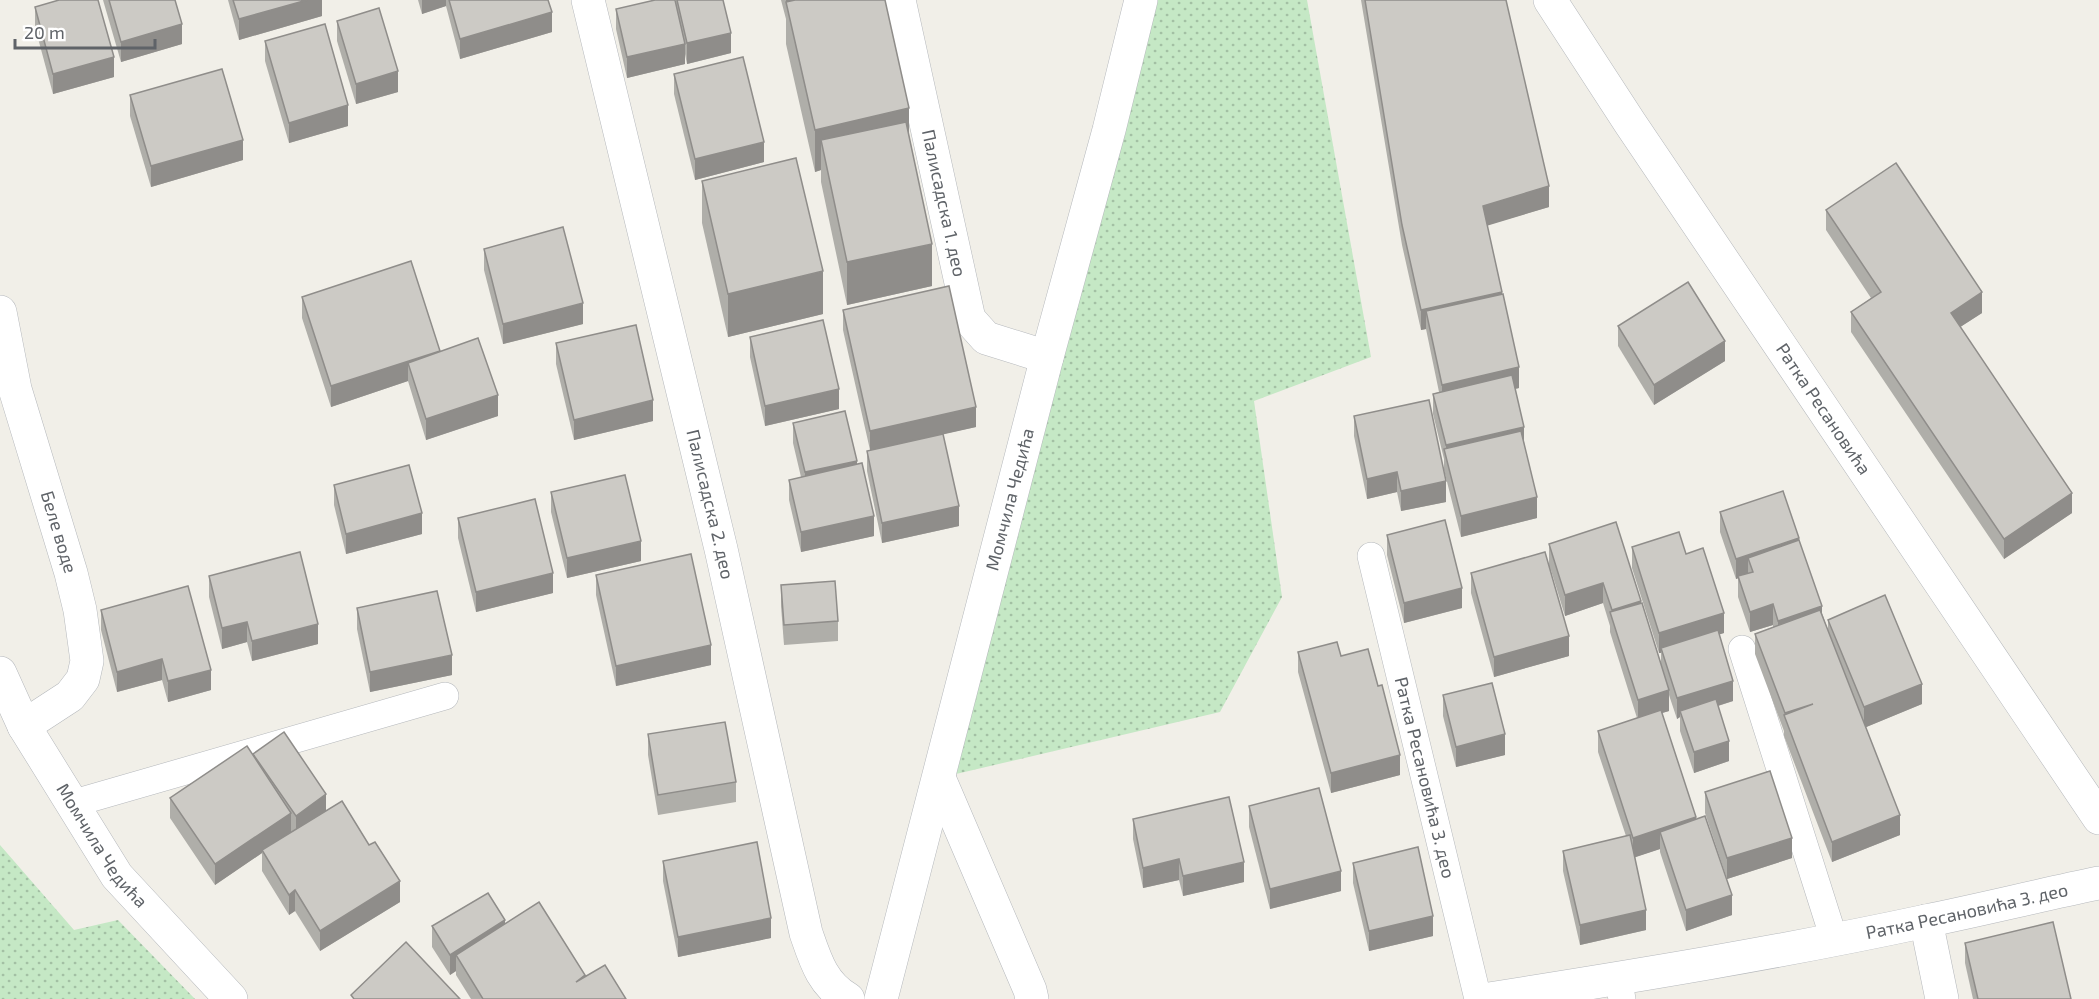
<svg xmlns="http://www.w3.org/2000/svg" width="2099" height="999" font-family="'Exo 2',sans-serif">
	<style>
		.grass { fill: url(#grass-dots) }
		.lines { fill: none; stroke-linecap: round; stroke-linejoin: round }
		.service-casing { stroke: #b5b8bc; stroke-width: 28 }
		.minor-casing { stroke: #b5b8bc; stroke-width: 34 }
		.tertiary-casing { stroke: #b5b8bc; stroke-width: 34 }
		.service { stroke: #fff; stroke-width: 27 }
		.minor { stroke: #fff; stroke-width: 33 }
		.tertiary { stroke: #fff; stroke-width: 33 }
		.wall { fill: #afaea9 }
		.shaded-wall { fill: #8f8d8a }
		.building { fill: #cccac5; stroke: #8f8d8a; stroke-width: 1.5 }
		.labels { text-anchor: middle; stroke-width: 4.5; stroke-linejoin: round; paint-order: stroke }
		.street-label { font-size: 18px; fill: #5f6368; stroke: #fff }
	</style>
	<defs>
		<pattern id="grass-dots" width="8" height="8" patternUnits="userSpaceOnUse" patternTransform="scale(1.5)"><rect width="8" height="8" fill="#c5e8c5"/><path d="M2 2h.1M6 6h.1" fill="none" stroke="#a3c0a4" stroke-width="1.8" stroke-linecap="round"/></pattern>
	</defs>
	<rect width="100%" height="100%" fill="#f1efe8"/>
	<g class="grass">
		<polygon points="1141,0 1307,0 1371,357 1254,401 1282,597 1220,712 939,778"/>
		<polygon points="0,845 74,930 118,920 195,999 0,999"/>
	</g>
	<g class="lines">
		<defs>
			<g id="service">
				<path id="s1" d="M 1371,556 L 1478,999"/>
				<polyline points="1742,649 1834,939"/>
				<polyline points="71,804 445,696"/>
				<polyline points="1618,978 1622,999"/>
			</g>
			<g id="minor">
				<path id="s2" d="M 588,0 L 721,549 L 806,933 C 815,959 822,984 848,999"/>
				<path id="s3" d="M 899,0 L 969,319 L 986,338 L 1047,357"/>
				<path id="s4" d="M 1550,0 L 1630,123 L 2099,818"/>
				<path id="s5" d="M 0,312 L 15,389 L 71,573 L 80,610 L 87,661 L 83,679 L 70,696 L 24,726"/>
				<polyline points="939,778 1030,990 1032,999"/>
				<polyline points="1926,921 1942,999"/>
				<path id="s6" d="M 1489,999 C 1635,976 1782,952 1926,921 C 1984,909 2041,895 2099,883"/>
			</g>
			<g id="tertiary">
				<path id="s7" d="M 0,673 L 24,726 L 117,876 L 231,999"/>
				<path id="s8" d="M 881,999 L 1047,357 L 1109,130 L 1141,0"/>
			</g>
		</defs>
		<use href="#service" class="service-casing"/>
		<use href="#minor" class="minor-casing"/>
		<use href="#tertiary" class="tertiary-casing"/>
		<use href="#service" class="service"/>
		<use href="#minor" class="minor"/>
		<use href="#tertiary" class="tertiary"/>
	</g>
	<g class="wall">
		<polygon points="103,0 175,0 182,44 121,62"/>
		<polygon points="228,0 322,0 322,16 239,40"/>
		<polygon points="418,0 548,0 552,32 460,59 446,6 422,14"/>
		<polygon points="676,0 723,0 731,53 687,64 685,54 685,64 627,78 616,29 616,9 676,5"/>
		<polygon points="781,0 885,0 909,135 932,286 847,305 821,182 821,170 815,172 786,44 786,19"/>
		<polygon points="1361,0 1506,0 1549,207 1487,225 1502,294 1519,388 1515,389 1537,518 1461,537 1444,470 1444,459 1433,414 1433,394 1439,392 1426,329 1421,330 1402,245"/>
		<polygon points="35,7 114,77 53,94 35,27"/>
		<polygon points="337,21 398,92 356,104 337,41"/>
		<polygon points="265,41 348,126 289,143 265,61"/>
		<polygon points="674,74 764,162 695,180 674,94"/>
		<polygon points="130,95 243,160 151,187 130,116"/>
		<polygon points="702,181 823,314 728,337 702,223"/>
		<polygon points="1826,210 1982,313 1960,327 2072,513 2004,559 1851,332 1851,312 1871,298 1826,230"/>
		<polygon points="484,249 583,324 503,344 484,270"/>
		<polygon points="302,297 440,352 498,416 426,440 408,381 331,407 302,318"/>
		<polygon points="843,310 976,427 943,434 959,526 882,543 867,471 867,451 870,450 843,330"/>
		<polygon points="1618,326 1725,361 1654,405 1618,346"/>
		<polygon points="750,337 839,409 765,426 750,357"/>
		<polygon points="556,343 653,421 574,440 556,364"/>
		<polygon points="1354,416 1446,502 1401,511 1397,492 1367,499 1354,436"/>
		<polygon points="793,423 857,464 874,536 801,552 789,500 789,480 801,477 793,443"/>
		<polygon points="334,485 422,534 346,554 334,505"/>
		<polygon points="551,492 641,561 567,578 551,512"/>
		<polygon points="1720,512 1799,541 1822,613 1828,630 1828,620 1922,704 1866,727 1900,835 1832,862 1784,736 1784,731 1755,654 1755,634 1773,627 1773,625 1750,632 1738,597 1738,578 1736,579 1720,532"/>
		<polygon points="458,518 553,593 476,612 458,538"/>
		<polygon points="1387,535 1462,608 1404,623 1387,555"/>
		<polygon points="1549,544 1641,603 1661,663 1661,653 1659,653 1632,568 1632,547 1686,554 1724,633 1719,634 1733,701 1718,706 1729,761 1694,773 1680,731 1680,717 1677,719 1669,695 1669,711 1662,713 1696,819 1732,915 1686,931 1660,852 1660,849 1635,857 1646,930 1580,945 1563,871 1563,851 1626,836 1598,752 1598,731 1637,718 1610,632 1610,626 1603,603 1565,616 1550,567 1569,656 1494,677 1471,593 1471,573 1549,564"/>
		<polygon points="596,575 711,665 616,686 596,595"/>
		<polygon points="209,576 318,644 252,661 247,642 222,649 209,597"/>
		<polygon points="781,585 838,621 838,641 784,645 781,606"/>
		<polygon points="357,608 452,675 370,692 357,629"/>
		<polygon points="101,610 211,690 168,702 162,680 117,692 101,630"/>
		<polygon points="1298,652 1341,656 1400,775 1331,793 1298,672"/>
		<polygon points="1443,695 1505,755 1456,767 1443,716"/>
		<polygon points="648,734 736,782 736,802 658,815 648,755"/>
		<polygon points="253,754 326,811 400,902 320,951 295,911 289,915 262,871 262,853 215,885 170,818 170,798 253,756"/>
		<polygon points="1705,792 1792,858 1727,879 1705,813"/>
		<polygon points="1249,806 1341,891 1270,909 1249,827"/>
		<polygon points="1133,819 1244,882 1183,896 1179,880 1143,888 1133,839"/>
		<polygon points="663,861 771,938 678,957 663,881"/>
		<polygon points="1353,863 1433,936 1369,951 1353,883"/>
		<polygon points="505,923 585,977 626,999 471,999 456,975 456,971 450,975 432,947 432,926"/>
		<polygon points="1965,943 2071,999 1973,999 1965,963"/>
	</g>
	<g class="shaded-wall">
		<polygon points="307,0 322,0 322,16 239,40 239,19"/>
		<polygon points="422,0 446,0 446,6 422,14"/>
		<polygon points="786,0 863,0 786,2 786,19"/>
		<polygon points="552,12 552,32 460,59 460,39"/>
		<polygon points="182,24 182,44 121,62 121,42"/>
		<polygon points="731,33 731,53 687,64 687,43"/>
		<polygon points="685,44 685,64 627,78 627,57"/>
		<polygon points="114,57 114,77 53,94 53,74"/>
		<polygon points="398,71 398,92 356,104 356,84"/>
		<polygon points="348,105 348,126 289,143 289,123"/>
		<polygon points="909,108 909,151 821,140 821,170 815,172 815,130"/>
		<polygon points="243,140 243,160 151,187 151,166"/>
		<polygon points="764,142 764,162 695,180 695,159"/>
		<polygon points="1549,186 1549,207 1483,227 1483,206"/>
		<polygon points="932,244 932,286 847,305 847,262"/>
		<polygon points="823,271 823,314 728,337 728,294"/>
		<polygon points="1502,292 1502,312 1426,311 1426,329 1421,330 1421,310"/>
		<polygon points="1982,292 1982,313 1951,333 1951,313"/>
		<polygon points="583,303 583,324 503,344 503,324"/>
		<polygon points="1725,341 1725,361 1654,405 1654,385"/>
		<polygon points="440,351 440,371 408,363 408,381 331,407 331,386"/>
		<polygon points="1519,367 1519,388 1442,405 1442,385"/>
		<polygon points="839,389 839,409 765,426 765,406"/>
		<polygon points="498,395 498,416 426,440 426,419"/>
		<polygon points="653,400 653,421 574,440 574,420"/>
		<polygon points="976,407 976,427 870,451 870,431"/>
		<polygon points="1524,427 1524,448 1446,456 1446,445"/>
		<polygon points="857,461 857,481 805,493 805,472"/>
		<polygon points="1397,472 1397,492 1367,499 1367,479"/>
		<polygon points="1446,481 1446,502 1401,511 1401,491"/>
		<polygon points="2072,493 2072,513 2004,559 2004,539"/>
		<polygon points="1537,497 1537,518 1461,537 1461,516"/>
		<polygon points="959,506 959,526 882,543 882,523"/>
		<polygon points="422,513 422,534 346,554 346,534"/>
		<polygon points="874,516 874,536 801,552 801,532"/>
		<polygon points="1799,538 1799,558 1753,572 1748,558 1748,575 1736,579 1736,559"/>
		<polygon points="641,541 641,561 567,578 567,558"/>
		<polygon points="553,573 553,593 476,612 476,592"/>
		<polygon points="1603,583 1603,603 1565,616 1565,595"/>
		<polygon points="1462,588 1462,608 1404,623 1404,603"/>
		<polygon points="1641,601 1641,621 1612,616 1612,610"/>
		<polygon points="1773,604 1773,625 1750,632 1750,612"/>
		<polygon points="1822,606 1822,626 1778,641 1778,621"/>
		<polygon points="1724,613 1724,633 1662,653 1661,648 1661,653 1659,653 1659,633"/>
		<polygon points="247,622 247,642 222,649 222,628"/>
		<polygon points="318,624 318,644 252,661 252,641"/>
		<polygon points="1569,636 1569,656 1494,677 1494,657"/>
		<polygon points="711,645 711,665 616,686 616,666"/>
		<polygon points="452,655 452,675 370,692 370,672"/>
		<polygon points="162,659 162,680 117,692 117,672"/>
		<polygon points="211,670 211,690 168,702 168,681"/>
		<polygon points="1733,681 1733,701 1682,717 1680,711 1680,717 1677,719 1677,698"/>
		<polygon points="1922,684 1922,704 1864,728 1864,707"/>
		<polygon points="1669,690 1669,711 1638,720 1638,700"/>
		<polygon points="1505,734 1505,755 1456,767 1456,747"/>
		<polygon points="1729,741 1729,761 1694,773 1694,752"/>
		<polygon points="1400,755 1400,775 1331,793 1331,773"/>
		<polygon points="326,794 326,815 296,836 296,816"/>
		<polygon points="291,813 291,833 262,850 262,853 215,885 215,864"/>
		<polygon points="1900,815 1900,835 1832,862 1832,842"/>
		<polygon points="1696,817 1696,837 1660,832 1660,849 1633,858 1633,838"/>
		<polygon points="1792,838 1792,858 1727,879 1727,858"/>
		<polygon points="1179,859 1179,880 1143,888 1143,868"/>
		<polygon points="1244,862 1244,882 1183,896 1183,876"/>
		<polygon points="1341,871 1341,891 1270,909 1270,889"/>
		<polygon points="400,881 400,902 320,951 320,931"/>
		<polygon points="295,890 295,911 289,915 289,895"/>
		<polygon points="1732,895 1732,915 1686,931 1686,910"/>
		<polygon points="1646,910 1646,930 1580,945 1580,925"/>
		<polygon points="1433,916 1433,936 1369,951 1369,931"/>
		<polygon points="771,918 771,938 678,957 678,937"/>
		<polygon points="505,920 505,941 456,955 456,971 450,975 450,955"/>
	</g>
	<g class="building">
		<polygon points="59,0 98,0 114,57 53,74 35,7"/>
		<polygon points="109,0 175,0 182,24 121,42"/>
		<polygon points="233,0 307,0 239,19"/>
		<polygon points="449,0 548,0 552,12 460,39"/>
		<polygon points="655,0 675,0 685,44 627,57 616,9"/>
		<polygon points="677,0 723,0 731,33 687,43"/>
		<polygon points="795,0 885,0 909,108 815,130 786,2"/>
		<polygon points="1365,0 1506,0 1549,186 1483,206 1502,292 1421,310 1402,225"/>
		<polygon points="379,8 398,71 356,84 337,21"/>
		<polygon points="325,24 348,105 289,123 265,41"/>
		<polygon points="743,57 764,142 695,159 674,74"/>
		<polygon points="222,69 243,140 151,166 130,95"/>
		<polygon points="906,122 932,244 847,262 821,140"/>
		<polygon points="796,158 823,271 728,294 702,181"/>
		<polygon points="1896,163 1982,292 1951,313 2072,493 2004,539 1851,312 1881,292 1826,210"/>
		<polygon points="563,227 583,303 503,324 484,249"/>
		<polygon points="411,261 440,351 331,386 302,297"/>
		<polygon points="1688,282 1725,341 1654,385 1618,326"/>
		<polygon points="949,286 976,407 870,431 843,310"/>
		<polygon points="1503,294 1519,367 1442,385 1426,311"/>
		<polygon points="823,320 839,389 765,406 750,337"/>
		<polygon points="636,325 653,400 574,420 556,343"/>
		<polygon points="478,338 498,395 426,419 408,363"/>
		<polygon points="1512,375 1524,427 1446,445 1433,394"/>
		<polygon points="1429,400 1446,481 1401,491 1397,472 1367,479 1354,416"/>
		<polygon points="845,411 857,461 805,472 793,423"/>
		<polygon points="1521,431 1537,497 1461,516 1444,449"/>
		<polygon points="943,434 959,506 882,523 867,451"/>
		<polygon points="862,463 874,516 801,532 789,480"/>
		<polygon points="409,465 422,513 346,534 334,485"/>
		<polygon points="625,475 641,541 567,558 551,492"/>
		<polygon points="1783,491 1799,538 1736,559 1720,512"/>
		<polygon points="535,499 553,573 476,592 458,518"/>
		<polygon points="1445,520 1462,588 1404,603 1387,535"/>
		<polygon points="1616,522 1641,601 1612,610 1603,583 1565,595 1549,544"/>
		<polygon points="1679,532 1686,554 1703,548 1724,613 1659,633 1632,547"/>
		<polygon points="1799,540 1822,606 1778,621 1773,604 1750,612 1738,576 1753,572 1748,558"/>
		<polygon points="300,552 318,624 252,641 247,622 222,628 209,576"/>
		<polygon points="1545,552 1569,636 1494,657 1471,573"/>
		<polygon points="691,554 711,645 616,666 596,575"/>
		<polygon points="835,581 838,621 784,625 781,585"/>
		<polygon points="188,586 211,670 168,681 162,659 117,672 101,610"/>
		<polygon points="437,591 452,655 370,672 357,608"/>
		<polygon points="1885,595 1922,684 1864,707 1828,620"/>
		<polygon points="1642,603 1669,690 1638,700 1610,612"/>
		<polygon points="1820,610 1900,815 1832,842 1784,715 1813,704 1785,713 1755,634"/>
		<polygon points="1718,630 1733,681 1677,698 1661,648"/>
		<polygon points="1337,642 1341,656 1368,649 1378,686 1382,685 1400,755 1331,773 1298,652"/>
		<polygon points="1492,683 1505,734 1456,747 1443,695"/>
		<polygon points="1716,699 1729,741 1694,752 1680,711"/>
		<polygon points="1661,710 1696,817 1633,838 1598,731"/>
		<polygon points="725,722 736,782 658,795 648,734"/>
		<polygon points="284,732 326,794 296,816 253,754"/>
		<polygon points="247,746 291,813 215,864 170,798"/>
		<polygon points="1770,771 1792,838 1727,858 1705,792"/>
		<polygon points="1319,788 1341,871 1270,889 1249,806"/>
		<polygon points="1229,797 1244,862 1183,876 1179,859 1143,868 1133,819"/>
		<polygon points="342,801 369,845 375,842 400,881 320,931 295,890 289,895 262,850"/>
		<polygon points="1705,816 1732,895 1686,910 1660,832"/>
		<polygon points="1630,835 1646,910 1580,925 1563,851"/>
		<polygon points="757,842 771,918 678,937 663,861"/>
		<polygon points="1418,847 1433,916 1369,931 1353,863"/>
		<polygon points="488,893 505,920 450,955 432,926"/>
		<polygon points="539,902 585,975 576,982 605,965 626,999 483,999 456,955"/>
		<polygon points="2053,922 2071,999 1978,999 1965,943"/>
		<polygon points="406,942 460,999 354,999 351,995"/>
	</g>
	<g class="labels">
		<g class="street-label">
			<text dy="6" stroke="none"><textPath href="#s3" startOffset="208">Палисадска 1. део</textPath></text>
			<text dy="6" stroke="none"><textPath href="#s4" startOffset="492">Ратка Ресановића</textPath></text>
			<text dy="6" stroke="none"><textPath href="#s8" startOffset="516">Момчила Чедића</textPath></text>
			<text dy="6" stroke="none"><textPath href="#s2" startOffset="519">Палисадска 2. део</textPath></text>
			<text dy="6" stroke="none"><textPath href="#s5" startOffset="228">Беле воде</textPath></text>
			<text dy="6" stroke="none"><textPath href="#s1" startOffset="228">Ратка Ресановића 3. део</textPath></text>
			<text dy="6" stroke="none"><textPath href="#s7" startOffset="201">Момчила Чедића</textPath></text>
			<text dy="6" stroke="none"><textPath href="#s6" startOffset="486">Ратка Ресановића 3. део</textPath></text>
		</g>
	</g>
	<path d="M15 39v9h140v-9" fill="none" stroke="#5f6368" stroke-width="3"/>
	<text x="24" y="39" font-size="18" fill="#5f6368" stroke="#ffffff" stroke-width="4.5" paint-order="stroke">20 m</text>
</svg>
